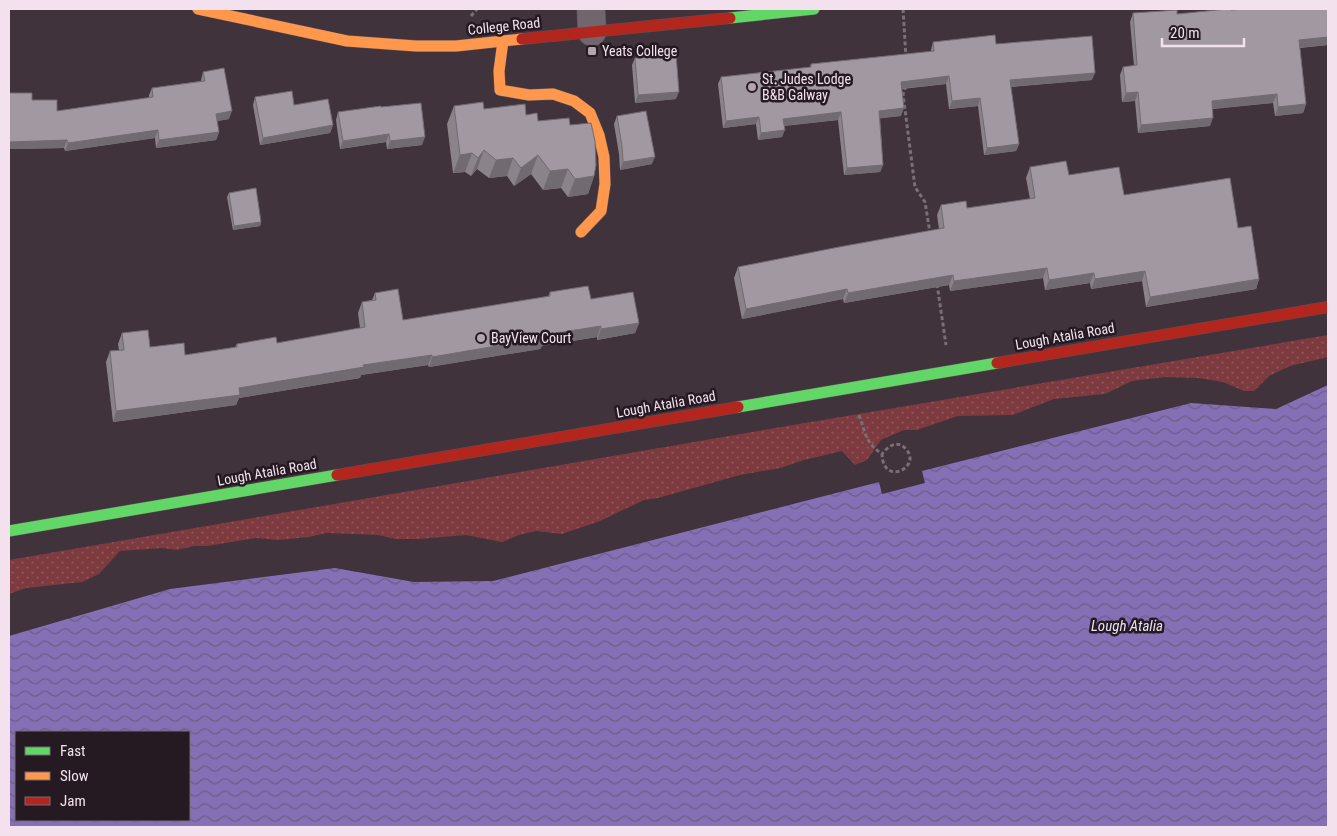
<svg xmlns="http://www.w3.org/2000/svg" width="1337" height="836" font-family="'Roboto Condensed',sans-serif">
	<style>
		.grass { fill: url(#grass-dots) }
		.water { fill: url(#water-waves); fill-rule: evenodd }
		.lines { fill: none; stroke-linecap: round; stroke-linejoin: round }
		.street-casing { stroke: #5c4f58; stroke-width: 29 }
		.fast-casing { stroke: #5c4f58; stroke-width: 12 }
		.slow-casing { stroke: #5c4f58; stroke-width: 12 }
		.jam-casing { stroke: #5c4f58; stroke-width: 12 }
		.path { stroke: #796f76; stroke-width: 3; stroke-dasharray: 4 2.5; stroke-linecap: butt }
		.street { stroke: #71666e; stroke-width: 28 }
		.fast { stroke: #63d668; stroke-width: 11 }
		.slow { stroke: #ff974d; stroke-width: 11 }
		.jam { stroke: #b3261e; stroke-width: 11 }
		.wall { fill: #8a838a }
		.shaded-wall { fill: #716a71 }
		.building { fill: #a198a1; stroke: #716a71 }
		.poi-dot { fill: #b4a5b0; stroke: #251a22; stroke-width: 2 }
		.labels { text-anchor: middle; stroke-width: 5; stroke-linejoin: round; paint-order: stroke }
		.street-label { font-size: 14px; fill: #f3e2ee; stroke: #251a22 }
		.poi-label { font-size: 14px; fill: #f3e2ee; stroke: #251a22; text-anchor: start }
		.water-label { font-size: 15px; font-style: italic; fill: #e6e1f6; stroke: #251a22 }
	</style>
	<defs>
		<pattern id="grass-dots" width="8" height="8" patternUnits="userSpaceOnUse" patternTransform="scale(1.25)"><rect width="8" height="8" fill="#7d3a3f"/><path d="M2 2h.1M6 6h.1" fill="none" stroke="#90565b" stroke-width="1.8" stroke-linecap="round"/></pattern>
		<pattern id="water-waves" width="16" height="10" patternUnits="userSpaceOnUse" patternTransform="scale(1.25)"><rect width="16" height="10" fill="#856fb5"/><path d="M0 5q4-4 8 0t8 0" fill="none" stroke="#6d5e89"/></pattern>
	</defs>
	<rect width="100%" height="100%" fill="#40333c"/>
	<polygon class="grass" points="1328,335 1328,357 1290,366 1269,376 1254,391 1244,391 1223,382 1198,378 1165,377 1132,381 1105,394 1054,399 1013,415 958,416 917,430 904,430 881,440 867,460 855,465 842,451 804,460 780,468 740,475 658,498 644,500 600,521 562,534 536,531 519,535 502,542 466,535 418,539 396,539 378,535 326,533 309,537 278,540 256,538 207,546 194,546 177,550 162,548 120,551 99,574 82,582 26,588 9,594 9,560 787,426"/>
	<path class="water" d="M 1328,385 L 1328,827 L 9,827 L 9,636 L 170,589 L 335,568 L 414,582 L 493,581 L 879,482 L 882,494 L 925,483 L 922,471 L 1191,403 L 1276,409 ZM 16,732 L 189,732 L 189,820 L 16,820 Z"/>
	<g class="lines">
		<defs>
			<polyline id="street" points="591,9 592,32"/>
			<g id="fast">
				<polyline points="730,18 814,9"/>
				<polyline points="738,407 997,363"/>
				<polyline points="9,531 337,475"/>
			</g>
			<g id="slow">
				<polyline points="198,9 347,41 416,46 456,46 522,39"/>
				<polyline points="503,41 499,71 500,90 529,95 553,94 574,101 590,113 599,135 604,157 605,184 601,211 581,232"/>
			</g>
			<g id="jam">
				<polyline points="522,39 730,18"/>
				<polyline points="997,363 1328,307"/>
				<polyline points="337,475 738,407"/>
			</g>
		</defs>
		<use href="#street" class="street-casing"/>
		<use href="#fast" class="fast-casing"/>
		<use href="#slow" class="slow-casing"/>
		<use href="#jam" class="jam-casing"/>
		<g class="path">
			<polyline points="903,9 906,58"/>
			<polyline points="471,16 477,9"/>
			<polyline points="906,86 903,94 915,187 925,202 930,233"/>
			<polyline points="937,284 946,345"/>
			<path d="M 859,415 C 866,434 865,442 882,454 C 883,488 924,466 905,448 C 897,440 888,446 882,454"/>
		</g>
		<use href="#street" class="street"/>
		<use href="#fast" class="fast"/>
		<use href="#slow" class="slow"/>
		<use href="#jam" class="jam"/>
	</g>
	<g class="wall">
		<polygon points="1328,9 1328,45 1300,48 1306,104 1303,113 1275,116 1273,103 1213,109 1210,126 1138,133 1135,101 1122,102 1120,75 1123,67 1134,66 1130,22 1133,13 1177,14 1231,10"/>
		<polygon points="933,42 996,44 1092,80 1011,87 1019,144 1016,151 984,155 978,106 949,109 946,84 902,89 901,116 880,118 883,165 880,172 844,175 838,120 784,126 782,137 758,140 756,124 723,128 718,84 721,77 810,67 811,64 931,52 931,50"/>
		<polygon points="635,58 676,99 635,103 632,65"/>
		<polygon points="203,72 229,119 217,121 219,132 216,140 156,148 155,138 65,151 64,148 9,149 9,93 32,100 57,111 149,98 149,95 152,88 201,81 201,80"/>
		<polygon points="255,97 294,105 333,125 330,133 260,145 253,105"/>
		<polygon points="454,106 526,115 538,121 594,176 588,194 568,197 561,188 543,190 531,174 514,186 507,176 489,178 477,169 471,176 465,172 453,173 447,124"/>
		<polygon points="381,107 422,145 387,149 386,142 340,149 336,120 338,112"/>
		<polygon points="617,116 652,164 620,170 619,154 614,124"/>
		<polygon points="1030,167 1069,175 1124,195 1238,228 1259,279 1256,289 1146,307 1142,281 1091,289 1090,283 1045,290 1043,278 950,291 949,285 844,303 843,299 742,319 734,278 738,267 939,229 937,215 941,205 967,208 1030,199 1026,178"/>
		<polygon points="229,193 261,222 260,226 233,230 227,197"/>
		<polygon points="550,292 591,299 639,323 635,333 597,340 597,337 542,346 540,349 429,367 428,365 361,375 360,378 239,398 236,405 113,422 106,362 110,351 119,350 118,344 122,333 150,347 185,355 235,347 237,344 277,343 360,328 358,313 362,302 372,300 375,293 403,320 548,297"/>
	</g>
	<g class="shaded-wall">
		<polygon points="1328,37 1328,45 1296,48 1299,40"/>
		<polygon points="1095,73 1092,80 1008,87 1010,80"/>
		<polygon points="949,76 946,84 898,89 901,82"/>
		<polygon points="679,92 676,99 635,103 638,95"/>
		<polygon points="1138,92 1135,101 1122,102 1126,93"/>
		<polygon points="1277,94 1273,103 1209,109 1212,101"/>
		<polygon points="980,98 978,106 949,109 952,101"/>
		<polygon points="1306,104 1303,113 1275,116 1278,107"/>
		<polygon points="904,108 901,116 876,119 879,111"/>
		<polygon points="232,111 229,119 213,122 216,114"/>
		<polygon points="841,112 838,120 781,126 783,119"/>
		<polygon points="759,117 756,124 723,128 726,121"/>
		<polygon points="1213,118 1210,126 1138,133 1141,125"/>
		<polygon points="333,125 330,133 260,145 263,138"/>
		<polygon points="158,130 155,138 65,151 68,143"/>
		<polygon points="785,130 782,137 758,140 761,133"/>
		<polygon points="219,132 216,140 156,148 159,140"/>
		<polygon points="389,134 386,142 340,149 343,141"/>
		<polygon points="425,137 422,145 387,149 390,141"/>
		<polygon points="67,140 64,148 9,149 9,142"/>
		<polygon points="1019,144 1016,151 984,155 987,148"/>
		<polygon points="484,150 477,169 471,176 478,158"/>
		<polygon points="472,153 465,172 453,173 460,155"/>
		<polygon points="538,155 531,174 514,186 521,168"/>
		<polygon points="655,157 652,164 620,170 623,162"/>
		<polygon points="513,158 507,176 489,178 496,160"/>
		<polygon points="883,165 880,172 844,175 847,168"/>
		<polygon points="568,169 561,188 543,190 550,171"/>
		<polygon points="594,176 588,194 568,197 575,179"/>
		<polygon points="261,222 260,226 233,230 234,226"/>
		<polygon points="1047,268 1043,278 950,291 954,281"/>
		<polygon points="1145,271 1142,281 1091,289 1095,279"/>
		<polygon points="1094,273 1090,283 1045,290 1049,280"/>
		<polygon points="953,275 949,285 844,303 848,293"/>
		<polygon points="1259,279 1256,289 1146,307 1150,297"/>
		<polygon points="847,289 843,299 742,319 746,309"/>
		<polygon points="639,323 635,333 597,340 601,329"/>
		<polygon points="601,326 597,337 542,346 540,349 429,367 432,357 544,335"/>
		<polygon points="432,355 428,365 361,375 360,378 239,398 236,405 113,422 116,411 363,365"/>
	</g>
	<g class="building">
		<polygon points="1227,9 1230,9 1231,10 1246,9 1328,9 1328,37 1299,40 1306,104 1278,107 1277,94 1212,101 1213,118 1141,125 1138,92 1126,93 1123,67 1137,65 1133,13 1177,10 1177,14"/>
		<polygon points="995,35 996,44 1092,36 1095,73 1010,80 1019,144 987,148 980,98 952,101 949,76 901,82 904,108 879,111 883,165 847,168 841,112 783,119 785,130 761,133 759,117 726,121 721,77 811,67 811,64 934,51 933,42"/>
		<polygon points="676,54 679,92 638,95 635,58"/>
		<polygon points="224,68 232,111 216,114 219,132 159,140 158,130 68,143 67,140 9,142 9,93 32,93 32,100 57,100 57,111 153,97 152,88 205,81 203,72"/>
		<polygon points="292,91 294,105 328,99 333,125 263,138 255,97"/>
		<polygon points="483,102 484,109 525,104 526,115 537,113 538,121 569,118 570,125 591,123 595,141 596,165 594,176 575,179 568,169 550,171 538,155 521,168 513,158 496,160 484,150 478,158 472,153 460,155 454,106"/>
		<polygon points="421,103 425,137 390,141 389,134 343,141 338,112 381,106 381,107"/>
		<polygon points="646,111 655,157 623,162 622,146 617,116"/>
		<polygon points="1066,161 1069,175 1119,167 1124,195 1230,178 1238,228 1251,226 1259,279 1150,297 1145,271 1095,279 1094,273 1049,280 1047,268 954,281 953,275 848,293 847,289 746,309 738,267 839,247 944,228 941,205 966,201 967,208 1035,198 1030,167"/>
		<polygon points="256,188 261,222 234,226 229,193"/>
		<polygon points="588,286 591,299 633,292 639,323 601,329 601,326 544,335 544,338 432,357 432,355 363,365 364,367 239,388 240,395 116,411 110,351 124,350 122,333 148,330 150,347 184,343 185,355 237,347 237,344 276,337 277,343 365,327 362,302 376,300 375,293 398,289 403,320 550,296 550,292"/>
	</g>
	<g class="poi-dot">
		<rect x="587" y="46" width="10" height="10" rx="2.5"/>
		<circle cx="752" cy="87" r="5"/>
		<circle cx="481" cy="338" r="5"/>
	</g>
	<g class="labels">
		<g class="street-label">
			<text transform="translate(504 26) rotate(-6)" y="5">College Road</text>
			<text transform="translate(1065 336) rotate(-10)" y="5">Lough Atalia Road</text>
			<text transform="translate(666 404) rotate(-10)" y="5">Lough Atalia Road</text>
			<text transform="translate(267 472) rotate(-10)" y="5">Lough Atalia Road</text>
		</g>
		<g class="poi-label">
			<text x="602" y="56">Yeats College</text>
			<text x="762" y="84">St. Judes Lodge<tspan x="762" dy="16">B&amp;B Galway</tspan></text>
			<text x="491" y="343">BayView Court</text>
		</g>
		<g class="water-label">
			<text x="1127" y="631">Lough Atalia</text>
		</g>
	</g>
	<rect width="1337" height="836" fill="none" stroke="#f3e2ee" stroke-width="20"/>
	<rect x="15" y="731" width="175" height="90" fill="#251a22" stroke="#776a74"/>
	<rect x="25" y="747" width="25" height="8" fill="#63d668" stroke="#776a74"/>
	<text x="60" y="756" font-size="15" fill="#f3e2ee">Fast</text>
	<rect x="25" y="772" width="25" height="8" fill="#ff974d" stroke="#776a74"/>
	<text x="60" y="781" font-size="15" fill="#f3e2ee">Slow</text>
	<rect x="25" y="797" width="25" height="8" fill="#b3261e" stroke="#776a74"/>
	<text x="60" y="806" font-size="15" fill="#f3e2ee">Jam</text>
	<path d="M1162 38v8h82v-8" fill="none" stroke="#f3e2ee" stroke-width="2.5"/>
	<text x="1170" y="38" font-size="15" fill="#f3e2ee" stroke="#251a22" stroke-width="4" paint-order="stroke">20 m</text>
</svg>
